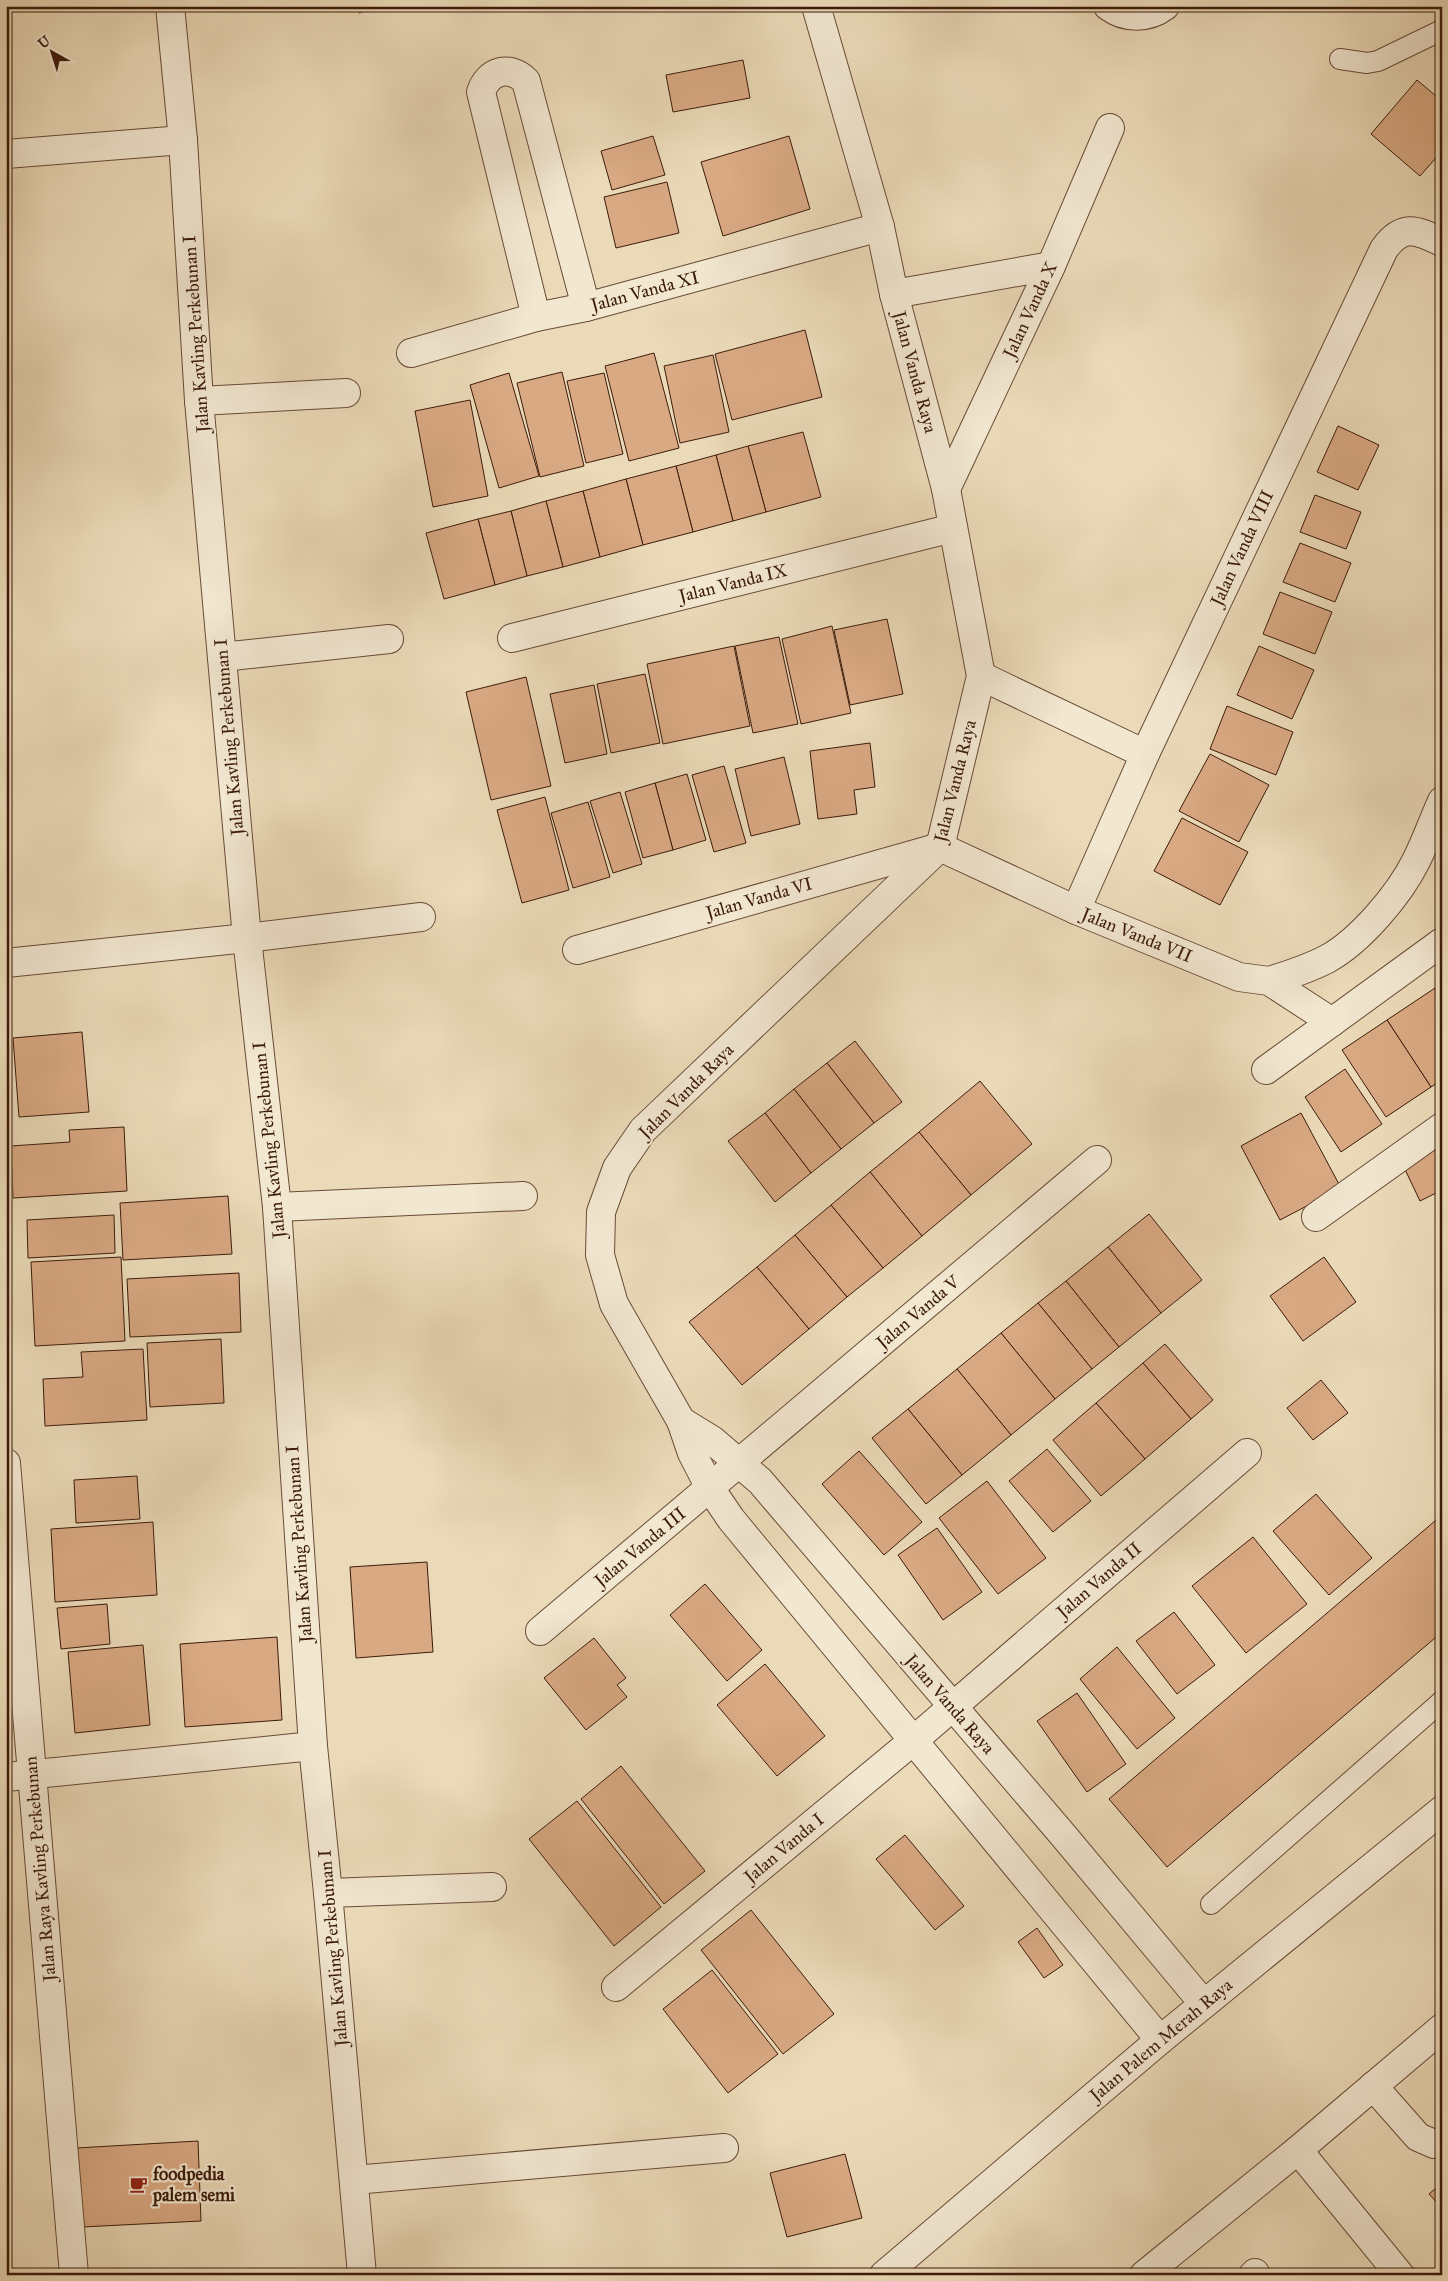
<svg xmlns="http://www.w3.org/2000/svg" width="1448" height="2281" font-family="'IM FELL Great Primer',serif">
	<style>
		.building { fill: #d9a983; stroke: #3c1b0b }
		.lines { fill: none; stroke-linecap: round; stroke-linejoin: round }
		.service-casing { stroke: #684b36; stroke-width: 22 }
		.minor-casing { stroke: #684b36; stroke-width: 30 }
		.tertiary-casing { stroke: #684b36; stroke-width: 30 }
		.service { stroke: #f2e7d1; stroke-width: 20 }
		.minor { stroke: #f2e7d1; stroke-width: 28 }
		.tertiary { stroke: #f2e7d1; stroke-width: 28 }
		.labels { text-anchor: middle; stroke-width: 4.5; stroke-linejoin: round; paint-order: stroke }
		.street-label { font-size: 18px; fill: #3c1b0b; stroke: #f2e7d1 }
		.poi-label { font-size: 18px; font-weight: bold; fill: #3c1b0b; stroke: #f2e7d1; text-anchor: start }
	</style>
	<rect width="100%" height="100%" fill="#ebdab8"/>
	<filter id="stains"><feTurbulence type="fractalNoise" baseFrequency=".004" numOctaves="4"/><feColorMatrix values="0 0 0 0 .2 0 0 0 0 .09 0 0 0 0 .02 0 0 0 .5 -.17"/></filter>
	<radialGradient id="worn" r=".72"><stop offset=".6" stop-color="#630" stop-opacity="0"/><stop offset="1" stop-color="#630" stop-opacity=".3"/></radialGradient>
	<g class="building">
		<polygon points="358,6 383,6 359,13"/>
		<polygon points="637,6 691,6 638,10"/>
		<polygon points="743,60 750,98 673,112 666,75"/>
		<polygon points="1417,80 1442,101 1442,151 1420,176 1371,134"/>
		<polygon points="653,136 665,175 612,190 601,151"/>
		<polygon points="789,136 810,209 723,236 701,162"/>
		<polygon points="667,182 679,233 616,248 604,197"/>
		<polygon points="805,330 822,397 732,420 715,354"/>
		<polygon points="654,353 679,448 629,461 605,366"/>
		<polygon points="713,355 729,432 680,443 664,366"/>
		<polygon points="562,372 584,466 540,477 517,383"/>
		<polygon points="509,373 539,476 499,488 470,385"/>
		<polygon points="604,373 623,454 586,463 567,381"/>
		<polygon points="470,400 488,496 433,507 415,411"/>
		<polygon points="1338,426 1379,445 1358,490 1317,472"/>
		<polygon points="803,432 821,497 766,512 748,446"/>
		<polygon points="748,446 766,512 733,521 716,455"/>
		<polygon points="716,455 733,521 693,532 676,466"/>
		<polygon points="676,466 693,532 643,545 626,479"/>
		<polygon points="626,479 643,545 600,557 583,491"/>
		<polygon points="583,491 600,557 563,567 546,501"/>
		<polygon points="1315,495 1361,512 1346,549 1300,532"/>
		<polygon points="546,501 563,567 527,576 511,511"/>
		<polygon points="511,511 527,576 495,585 478,519"/>
		<polygon points="478,519 495,585 444,599 426,533"/>
		<polygon points="1300,543 1351,563 1335,602 1283,582"/>
		<polygon points="1280,592 1332,612 1315,654 1263,634"/>
		<polygon points="887,619 903,694 850,705 834,630"/>
		<polygon points="832,626 851,713 801,724 782,639"/>
		<polygon points="779,637 798,724 753,733 735,646"/>
		<polygon points="734,646 750,726 663,744 647,664"/>
		<polygon points="1259,646 1314,670 1292,719 1237,695"/>
		<polygon points="645,674 660,743 611,753 597,684"/>
		<polygon points="526,677 551,786 491,800 466,692"/>
		<polygon points="594,685 607,754 565,763 550,694"/>
		<polygon points="1227,706 1293,732 1276,775 1210,749"/>
		<polygon points="870,743 875,787 854,790 857,814 818,819 810,751"/>
		<polygon points="1210,754 1269,785 1239,842 1179,811"/>
		<polygon points="784,757 800,824 751,836 735,769"/>
		<polygon points="724,766 746,843 714,852 692,775"/>
		<polygon points="687,774 706,840 673,850 655,783"/>
		<polygon points="655,783 673,850 643,858 625,792"/>
		<polygon points="620,792 642,864 613,873 590,801"/>
		<polygon points="545,797 569,890 522,903 497,810"/>
		<polygon points="588,802 610,877 573,888 551,813"/>
		<polygon points="1182,818 1248,852 1220,905 1154,871"/>
		<polygon points="1435,988 1442,999 1442,1080 1431,1087 1387,1020"/>
		<polygon points="1387,1020 1431,1087 1386,1117 1342,1050"/>
		<polygon points="82,1032 89,1112 19,1117 13,1038"/>
		<polygon points="855,1041 902,1102 874,1123 827,1063"/>
		<polygon points="827,1063 874,1123 841,1149 794,1089"/>
		<polygon points="1345,1069 1382,1124 1341,1152 1305,1097"/>
		<polygon points="980,1081 1032,1144 971,1195 919,1132"/>
		<polygon points="794,1089 841,1149 811,1173 765,1113"/>
		<polygon points="765,1113 811,1173 775,1202 728,1141"/>
		<polygon points="1301,1113 1341,1188 1280,1220 1241,1146"/>
		<polygon points="124,1127 127,1191 13,1198 11,1146 70,1142 69,1130"/>
		<polygon points="919,1132 971,1195 922,1236 870,1172"/>
		<polygon points="1442,1141 1442,1190 1420,1201 1401,1161"/>
		<polygon points="870,1172 922,1236 883,1268 831,1205"/>
		<polygon points="228,1196 232,1254 123,1260 120,1203"/>
		<polygon points="831,1205 883,1268 847,1297 795,1235"/>
		<polygon points="1149,1214 1202,1280 1161,1313 1108,1247"/>
		<polygon points="114,1215 115,1253 28,1258 27,1220"/>
		<polygon points="795,1235 847,1297 809,1329 757,1267"/>
		<polygon points="1108,1247 1161,1313 1119,1347 1066,1281"/>
		<polygon points="121,1257 125,1341 35,1346 31,1262"/>
		<polygon points="1324,1257 1356,1302 1303,1341 1270,1296"/>
		<polygon points="757,1267 809,1329 742,1385 689,1322"/>
		<polygon points="239,1273 241,1332 130,1337 127,1279"/>
		<polygon points="1066,1281 1119,1347 1092,1369 1038,1303"/>
		<polygon points="1038,1303 1092,1369 1055,1399 1001,1333"/>
		<polygon points="1001,1333 1055,1399 1011,1435 957,1369"/>
		<polygon points="221,1339 224,1403 150,1407 147,1343"/>
		<polygon points="1165,1344 1213,1400 1191,1419 1143,1363"/>
		<polygon points="143,1349 147,1420 45,1426 43,1379 83,1377 81,1352"/>
		<polygon points="1143,1363 1191,1419 1145,1459 1096,1403"/>
		<polygon points="957,1369 1011,1435 962,1475 908,1409"/>
		<polygon points="1321,1380 1348,1413 1313,1440 1287,1408"/>
		<polygon points="1096,1403 1145,1459 1101,1496 1053,1440"/>
		<polygon points="908,1409 962,1475 926,1504 872,1438"/>
		<polygon points="1047,1449 1091,1501 1053,1532 1009,1481"/>
		<polygon points="859,1451 922,1522 884,1555 822,1484"/>
		<polygon points="137,1476 140,1519 76,1523 74,1480"/>
		<polygon points="987,1481 1046,1558 998,1594 939,1518"/>
		<polygon points="1316,1494 1372,1558 1329,1595 1273,1531"/>
		<polygon points="1442,1515 1442,1632 1167,1867 1109,1799"/>
		<polygon points="153,1522 157,1595 55,1602 51,1529"/>
		<polygon points="937,1528 982,1592 943,1620 898,1555"/>
		<polygon points="1253,1537 1307,1604 1246,1653 1192,1586"/>
		<polygon points="427,1562 433,1652 356,1658 350,1567"/>
		<polygon points="705,1584 762,1650 727,1681 670,1615"/>
		<polygon points="107,1604 110,1644 61,1649 57,1608"/>
		<polygon points="1174,1612 1215,1665 1177,1694 1136,1641"/>
		<polygon points="277,1637 282,1720 185,1727 180,1644"/>
		<polygon points="594,1638 626,1678 617,1685 627,1697 586,1730 544,1678"/>
		<polygon points="143,1645 150,1725 75,1733 68,1652"/>
		<polygon points="1117,1647 1175,1718 1137,1749 1080,1679"/>
		<polygon points="765,1664 825,1736 777,1776 717,1705"/>
		<polygon points="1077,1693 1126,1764 1087,1792 1037,1721"/>
		<polygon points="621,1766 705,1871 664,1904 581,1799"/>
		<polygon points="577,1801 661,1907 614,1946 529,1839"/>
		<polygon points="905,1835 964,1906 935,1930 876,1859"/>
		<polygon points="751,1910 834,2014 783,2054 701,1950"/>
		<polygon points="1037,1928 1063,1965 1044,1978 1018,1942"/>
		<polygon points="712,1970 778,2054 728,2093 663,2009"/>
		<polygon points="198,2141 201,2221 82,2227 76,2148"/>
		<polygon points="845,2154 862,2218 787,2237 770,2173"/>
		<polygon points="1442,2183 1442,2208 1429,2194"/>
	</g>
	<g class="lines">
		<defs>
			<g id="service">
				<polyline points="1340,59 1367,63 1378,61 1442,30"/>
				<polyline points="1211,1904 1442,1701"/>
			</g>
			<g id="minor">
				<polyline points="170,6 183,140 199,401 247,938 277,1207 313,1746 328,1893 362,2275"/>
				<polyline points="816,6 880,227 894,294 946,489 981,676 940,847 643,1130 617,1168 601,1212 600,1255 614,1304 681,1421 692,1453 710,1488 731,1519 1160,2040"/>
				<path d="M 1108,6 C 1125,19 1148,19 1165,6"/>
				<polyline points="6,154 183,140"/>
				<polyline points="894,294 1051,266"/>
				<path d="M 536,317 L 481,92 C 488,71 509,64 526,81 L 586,307"/>
				<polyline points="411,353 536,317 586,307 880,227"/>
				<polyline points="199,401 346,393"/>
				<polyline points="946,489 1051,266 1110,128"/>
				<polyline points="512,638 953,528"/>
				<polyline points="222,657 389,639"/>
				<polyline points="981,676 1145,754"/>
				<path d="M 1076,910 L 1145,754 L 1384,249 C 1403,223 1416,230 1442,242"/>
				<polyline points="577,950 940,847 1076,910 1239,977 1269,981 1332,1022"/>
				<polyline points="6,963 247,938 421,917"/>
				<path d="M 1269,981 C 1289,975 1308,969 1327,959 C 1360,941 1399,895 1416,861 C 1426,841 1433,821 1442,801"/>
				<polyline points="1266,1070 1442,942"/>
				<polyline points="277,1207 523,1196"/>
				<polyline points="1316,1217 1442,1127"/>
				<polyline points="681,1421 712,1440 760,1481 1063,1835 1204,2004"/>
				<polyline points="540,1631 1097,1160"/>
				<polyline points="6,1777 313,1746"/>
				<polyline points="328,1893 492,1887"/>
				<polyline points="616,1987 914,1740 1247,1453"/>
				<polyline points="1373,2086 1418,2137 1434,2144 1442,2141"/>
				<polyline points="1298,2150 1400,2275"/>
				<polyline points="354,2180 724,2148"/>
				<polyline points="1253,2275 1255,2273"/>
			</g>
			<g id="tertiary">
				<polyline points="6,1463 74,2275"/>
				<polyline points="884,2275 1160,2040 1442,1810"/>
				<polyline points="1144,2275 1298,2150 1442,2028"/>
			</g>
		</defs>
		<use href="#service" class="service-casing"/>
		<use href="#minor" class="minor-casing"/>
		<use href="#tertiary" class="tertiary-casing"/>
		<use href="#service" class="service"/>
		<use href="#minor" class="minor"/>
		<use href="#tertiary" class="tertiary"/>
	</g>
	<defs>
		<symbol id="cafe-bare" viewBox="-9 -9 18 18"><path d="M-5.5-4.5H6V0H3Q3 3.5 0 3.5H-2.5Q-5.5 3.5-5.5 0ZM3-3.2v2h1.7v-2ZM-6 4.5H4V6H-6Z" fill="#8f2418" stroke="#f2e7d1" stroke-width="2.5" paint-order="stroke"/></symbol>
	</defs>
	<g fill-rule="evenodd">
		<use href="#cafe-bare" x="126" y="2172" width="25" height="25"/>
	</g>
	<g class="labels">
		<g class="street-label">
			<text transform="translate(645 291) rotate(-15)" y="6">Jalan Vanda XI</text>
			<text transform="translate(1030 310) rotate(-65)" y="6">Jalan Vanda X</text>
			<text transform="translate(196 334) rotate(-94)" y="6">Jalan Kavling Perkebunan I</text>
			<text transform="translate(915 372) rotate(75)" y="6">Jalan Vanda Raya</text>
			<text transform="translate(1242 548) rotate(-65)" y="6">Jalan Vanda VIII</text>
			<text transform="translate(733 583) rotate(-14)" y="6">Jalan Vanda IX</text>
			<text transform="translate(229 737) rotate(-95)" y="6">Jalan Kavling Perkebunan I</text>
			<text transform="translate(955 781) rotate(-76)" y="6">Jalan Vanda Raya</text>
			<text transform="translate(759 898) rotate(-16)" y="6">Jalan Vanda VI</text>
			<text transform="translate(1137 935) rotate(22)" y="6">Jalan Vanda VII</text>
			<text transform="translate(686 1091) rotate(-45)" y="6">Jalan Vanda Raya</text>
			<text transform="translate(269 1140) rotate(-96)" y="6">Jalan Kavling Perkebunan I</text>
			<text transform="translate(918 1312) rotate(-40)" y="6">Jalan Vanda V</text>
			<text transform="translate(299 1544) rotate(-94)" y="6">Jalan Kavling Perkebunan I</text>
			<text transform="translate(640 1547) rotate(-40)" y="6">Jalan Vanda III</text>
			<text transform="translate(1099 1580) rotate(-41)" y="6">Jalan Vanda II</text>
			<text transform="translate(950 1704) rotate(49)" y="6">Jalan Vanda Raya</text>
			<text transform="translate(784 1848) rotate(-40)" y="6">Jalan Vanda I</text>
			<text transform="translate(40 1869) rotate(-95)" y="6">Jalan Raya Kavling Perkebunan</text>
			<text transform="translate(333 1948) rotate(-95)" y="6">Jalan Kavling Perkebunan I</text>
			<text transform="translate(1161 2040) rotate(-40)" y="6">Jalan Palem Merah Raya</text>
		</g>
		<g class="poi-label">
			<text x="153" y="2180">foodpedia<tspan x="153" dy="21">palem semi</tspan></text>
		</g>
	</g>
	<rect width="1448" height="2281" fill="none" stroke="#ebdab8" stroke-width="25"/>
	<rect x="8" y="8" width="1433" height="2266" fill="none" stroke="#3c1b0b" stroke-width="2.5"/>
	<rect x="12" y="12" width="1423" height="2256" fill="none" stroke="#3c1b0b"/>
	<g transform="translate(52 52) rotate(321)" stroke="#f2e7d1" stroke-width="4" paint-order="stroke">
	<path d="M0-4L9 19L0 12L-9 19Z" fill="#3c1b0b"/>
	<text y="-8" font-size="14" font-weight="bold" text-anchor="middle" fill="#3c1b0b">U</text>
	</g>
	<rect width="100%" height="100%" filter="url(#stains)"/>
	<rect width="100%" height="100%" fill="url(#worn)"/>
</svg>
